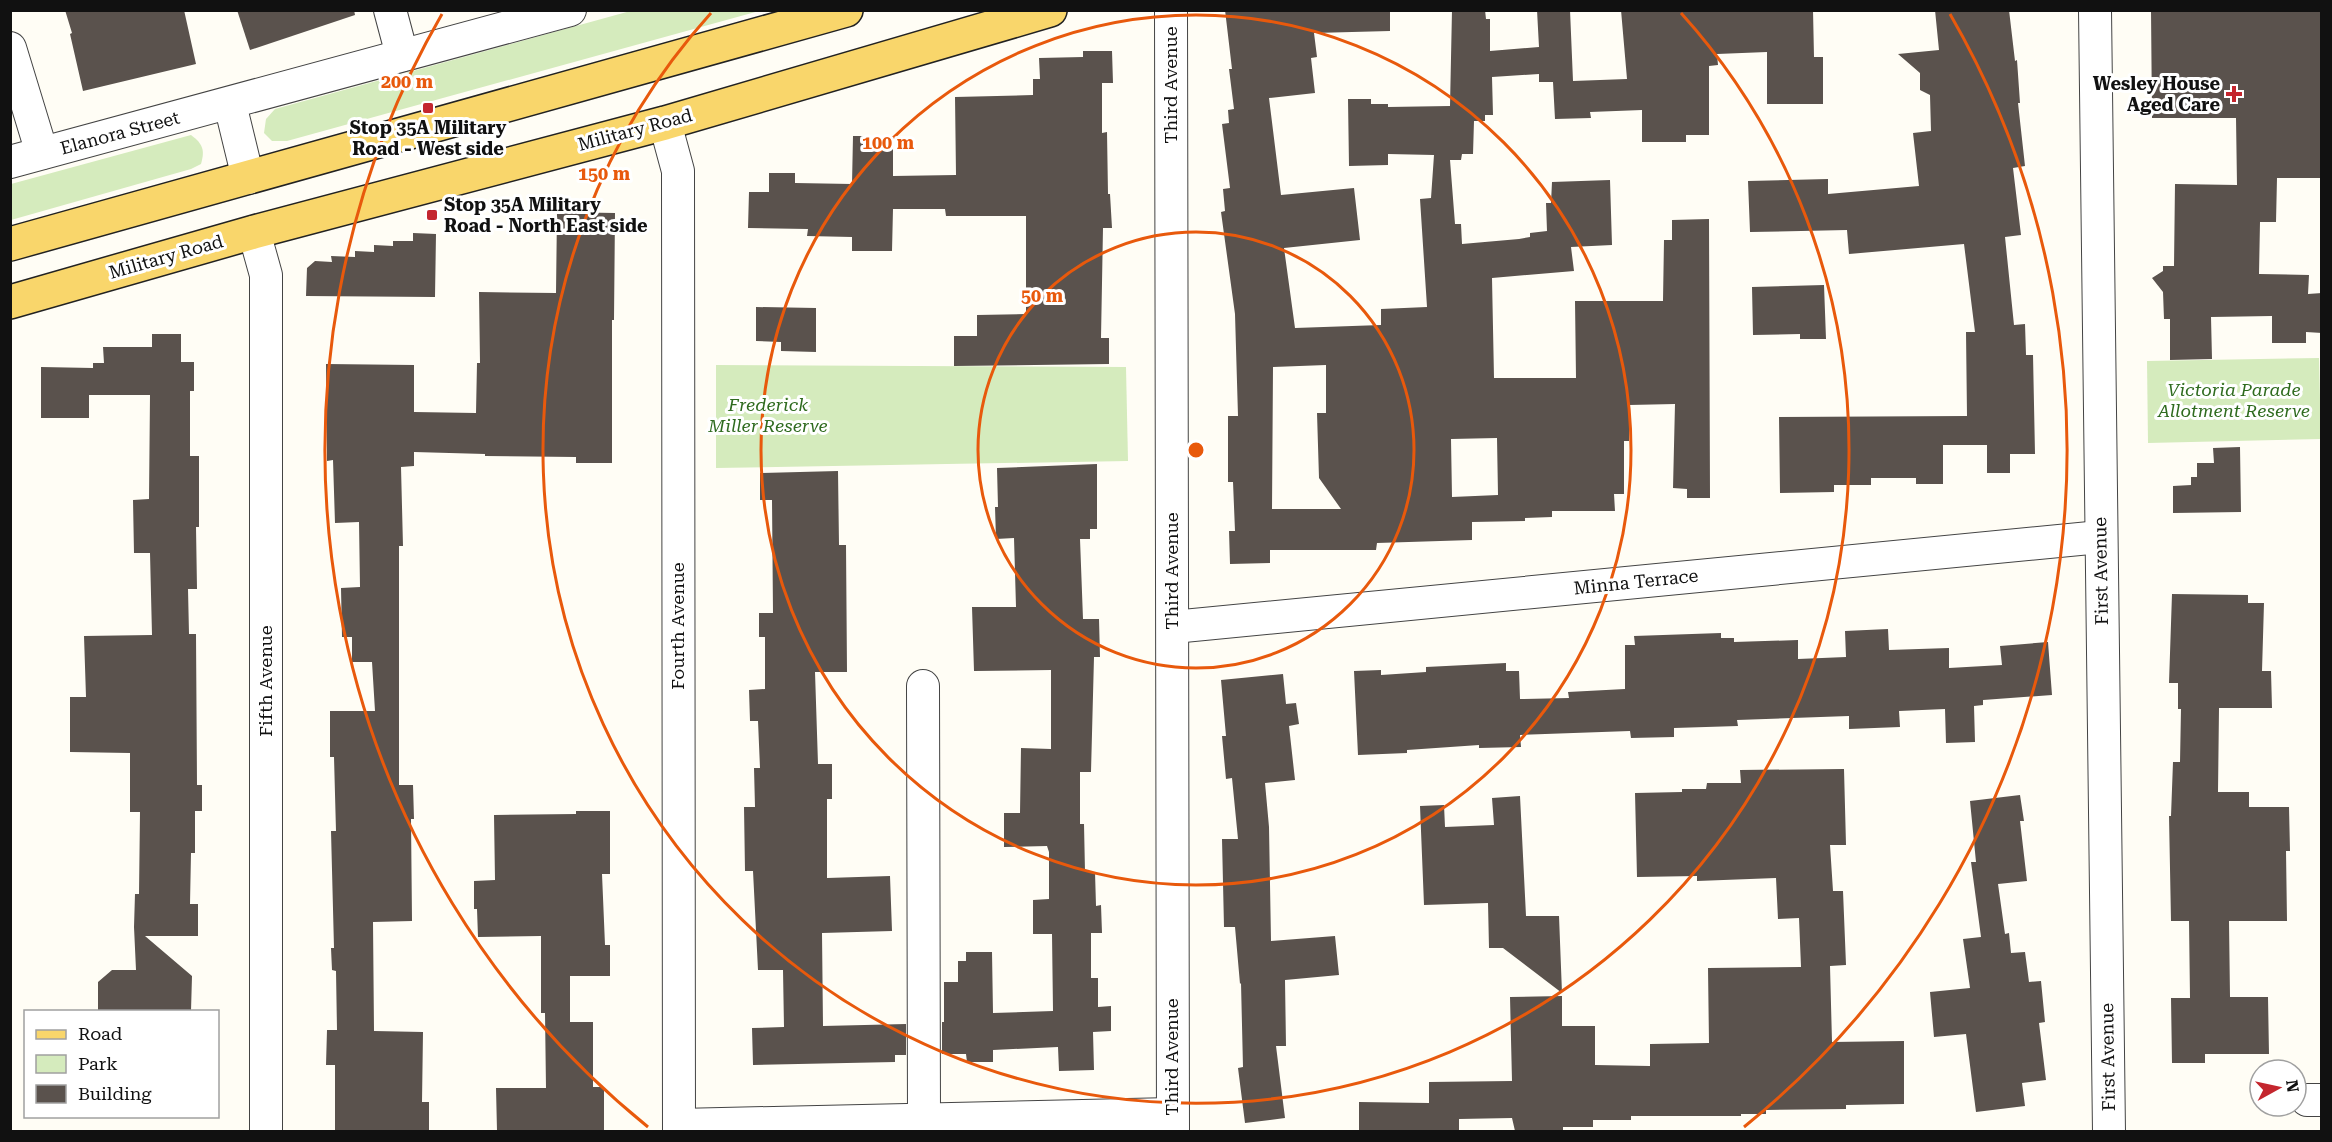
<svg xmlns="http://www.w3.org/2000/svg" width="2332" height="1142" font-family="'Roboto Serif',serif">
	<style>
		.green { fill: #d5ebbd }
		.building { fill: #5a524d; fill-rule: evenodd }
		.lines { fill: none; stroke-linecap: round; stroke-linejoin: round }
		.minor-casing { stroke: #444; stroke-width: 34 }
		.major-casing { stroke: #222; stroke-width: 36 }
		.minor { stroke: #fff; stroke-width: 32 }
		.major { stroke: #f9d66b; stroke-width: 33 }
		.ring { fill: none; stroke: #e8590c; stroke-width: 3 }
		.poi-dot { fill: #c4262e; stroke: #fff; stroke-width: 2 }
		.labels { text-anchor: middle; stroke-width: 6; stroke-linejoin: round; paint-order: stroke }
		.poi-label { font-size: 18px; font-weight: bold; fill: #111; stroke: #fff; text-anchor: end }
		.street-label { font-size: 18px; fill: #111; stroke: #fff }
		.park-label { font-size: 18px; font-style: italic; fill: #2f6b1f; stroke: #fff }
		.centre { fill: #e8590c; stroke: #fff; stroke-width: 3 }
		.ring-label { font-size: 18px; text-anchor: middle; font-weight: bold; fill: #e8590c; stroke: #fff; stroke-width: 6; stroke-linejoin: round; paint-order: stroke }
	</style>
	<rect width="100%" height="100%" fill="#fffdf5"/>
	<g class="green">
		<polygon points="634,10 759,11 287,141 272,141 264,133 266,119 275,109"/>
		<path d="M 191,135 C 203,144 205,150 201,164 L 191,169 L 11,220 L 11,184 Z"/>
		<polygon points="2319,358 2321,439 2148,443 2147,361"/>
		<polygon points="716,365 1126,367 1128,461 716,468"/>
	</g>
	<g class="building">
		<polygon points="65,10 184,10 196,64 83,91 70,34 72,33"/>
		<polygon points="237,10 354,10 355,15 250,50"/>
		<path d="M 1225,10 L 1390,10 L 1390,31 L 1314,33 L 1317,57 L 1311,58 L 1315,93 L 1269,98 L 1281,195 L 1354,188 L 1360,240 L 1284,248 L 1295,328 L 1381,325 L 1381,309 L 1427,307 L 1420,199 L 1431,198 L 1434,155 L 1388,154 L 1388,165 L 1349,166 L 1348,99 L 1371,99 L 1371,104 L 1388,104 L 1388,107 L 1450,106 L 1452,10 L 1485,10 L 1486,19 L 1490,19 L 1490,51 L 1539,47 L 1537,10 L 1570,10 L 1573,81 L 1627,79 L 1621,10 L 1813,10 L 1814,57 L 1823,57 L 1823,104 L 1767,104 L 1767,52 L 1717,54 L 1718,65 L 1709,66 L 1709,135 L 1686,135 L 1686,142 L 1642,142 L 1642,110 L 1590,112 L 1591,118 L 1555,119 L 1553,82 L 1557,82 L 1539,82 L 1539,74 L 1492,77 L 1493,115 L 1485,115 L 1485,121 L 1474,121 L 1473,154 L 1462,154 L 1461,160 L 1450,160 L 1455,224 L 1461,224 L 1462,244 L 1519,239 L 1530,237 L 1530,233 L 1547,231 L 1546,203 L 1551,203 L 1552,182 L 1610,180 L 1612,245 L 1571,247 L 1574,271 L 1492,278 L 1494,378 L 1576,378 L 1575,301 L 1663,301 L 1664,240 L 1672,240 L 1672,220 L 1709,219 L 1710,498 L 1687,498 L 1687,489 L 1673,488 L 1675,404 L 1629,405 L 1629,441 L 1624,441 L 1624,494 L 1614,494 L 1615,511 L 1552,511 L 1552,517 L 1525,518 L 1525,521 L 1472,522 L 1472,540 L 1377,543 L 1376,550 L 1270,550 L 1270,563 L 1230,564 L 1229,531 L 1235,531 L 1233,482 L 1228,482 L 1228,416 L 1238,416 L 1235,314 L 1221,212 L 1225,211 L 1223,189 L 1230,188 L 1222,124 L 1229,123 L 1228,110 L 1234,109 L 1229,69 L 1232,69 ZM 1326,365 L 1326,413 L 1317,413 L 1319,478 L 1341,509 L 1272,509 L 1273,367 ZM 1497,438 L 1498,495 L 1452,497 L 1451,439 Z"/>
		<polygon points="1935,10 2009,10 2015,61 2017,60 2020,103 2018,103 2025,166 2013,168 2021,235 2005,237 2014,325 2025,324 2026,355 2033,355 2035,454 2010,454 2010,473 1987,473 1987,445 1943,445 1943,484 1916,484 1916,478 1871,478 1871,485 1834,485 1834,492 1780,493 1779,417 1967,416 1966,332 1975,332 1964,244 1849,254 1847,230 1750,232 1748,181 1828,179 1828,194 1919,186 1913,133 1931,131 1930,95 1920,90 1920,73 1898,54 1939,50"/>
		<polygon points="2151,10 2322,10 2322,178 2277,178 2276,222 2260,222 2259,274 2309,275 2308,294 2322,293 2322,333 2306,332 2306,343 2272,343 2272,316 2211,317 2212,359 2170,360 2170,319 2164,319 2163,292 2152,278 2163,271 2163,266 2174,266 2175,184 2237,185 2236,118 2152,118"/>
		<polygon points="1083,51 1112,51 1113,83 1102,83 1102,133 1107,132 1108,194 1110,194 1112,228 1103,228 1101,338 1109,338 1109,364 954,366 954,336 977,336 977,315 1026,314 1026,216 946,216 945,209 893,209 892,251 852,251 852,237 807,236 808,229 748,228 749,192 769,192 769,173 795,173 795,183 852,184 853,136 893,136 893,176 956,175 955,97 1033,95 1033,79 1040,79 1039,58 1083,57"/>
		<polygon points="557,212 615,213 614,320 612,320 612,463 576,463 576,457 485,456 485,454 414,452 414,466 401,467 403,546 399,546 399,785 413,785 414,819 411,819 412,921 373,922 374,1031 423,1032 422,1102 429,1102 429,1131 335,1131 335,1065 326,1065 327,1030 337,1030 336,971 332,970 331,948 334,948 331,831 336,831 334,757 330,757 330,711 375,711 372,662 352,662 352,637 342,637 341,588 360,587 359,522 335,523 333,460 327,461 326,364 414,365 414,412 476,413 477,363 480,363 479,292 556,293"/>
		<polygon points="413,233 436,234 435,297 306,296 307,268 315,261 332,262 331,256 355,257 355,251 374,252 374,245 393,246 393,241 413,241"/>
		<polygon points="1824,285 1826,339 1800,339 1800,334 1753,335 1752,287"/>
		<polygon points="756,307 816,308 816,352 781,351 781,342 756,341"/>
		<polygon points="152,334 181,334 181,362 194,362 194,391 190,391 190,456 199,456 199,527 196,527 197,589 188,589 189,634 196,634 197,785 202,785 202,811 195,811 195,853 191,853 190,904 198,904 198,936 145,936 192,976 191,1011 98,1011 98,982 112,970 136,970 134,927 135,894 139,894 140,812 130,812 130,753 70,752 70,697 86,697 84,636 152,635 150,553 134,553 133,500 149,499 150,395 89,395 89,418 41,418 41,367 93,368 93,363 104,363 103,347 152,347"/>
		<polygon points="2240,447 2241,512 2173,513 2173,486 2191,485 2191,477 2197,477 2197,463 2214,463 2213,448"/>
		<polygon points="1097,464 1097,529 1090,529 1090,539 1080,539 1083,619 1099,619 1100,657 1094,657 1091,772 1080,772 1080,824 1084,824 1085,872 1095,872 1096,906 1101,905 1102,933 1091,933 1091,978 1098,978 1098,1007 1111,1006 1111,1031 1093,1032 1094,1070 1059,1071 1058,1047 993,1050 993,1062 967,1062 966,1054 942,1054 942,1022 944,1022 944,982 958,982 958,961 966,961 966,952 992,952 993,1013 1053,1011 1052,934 1033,934 1033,900 1049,899 1049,852 1047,846 1004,847 1004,813 1020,813 1021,748 1051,749 1051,670 974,671 972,607 1016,607 1014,538 996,539 995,507 998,507 997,468"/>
		<polygon points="838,471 839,545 846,545 847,672 815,672 818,764 832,764 832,799 827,799 827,878 890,876 892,931 822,933 823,1026 906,1024 906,1055 895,1055 895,1062 753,1065 752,1028 784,1027 783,970 758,970 753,871 745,871 744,807 755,807 754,768 760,768 758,721 750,721 749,690 765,689 765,637 759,637 759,613 773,613 772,500 760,500 760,473"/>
		<polygon points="2172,594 2248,595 2248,603 2264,603 2262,671 2271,671 2272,708 2219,708 2218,792 2249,792 2249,807 2289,807 2290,851 2286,851 2287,921 2229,921 2230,997 2268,997 2269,1054 2205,1054 2205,1063 2172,1063 2171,998 2190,998 2189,921 2171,921 2169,816 2171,816 2173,762 2180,762 2181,709 2178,709 2178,683 2169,683"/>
		<polygon points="1888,629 1889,650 1949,648 1949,668 2002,665 2000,646 2048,642 2052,695 1983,700 1983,705 1974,706 1975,742 1946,743 1945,709 1899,711 1900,727 1849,729 1849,716 1737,720 1738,726 1674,728 1674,737 1631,738 1630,731 1520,735 1521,747 1479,748 1479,745 1407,750 1407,753 1358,755 1354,671 1381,670 1381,675 1426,672 1426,667 1506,663 1506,671 1519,671 1520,699 1569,698 1568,692 1625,689 1625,645 1635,645 1634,636 1721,633 1721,638 1734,638 1734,642 1798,640 1798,659 1846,657 1845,631"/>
		<polygon points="1283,674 1286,704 1296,703 1299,724 1289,726 1295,780 1265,783 1269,827 1271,941 1335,936 1339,975 1285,980 1286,1046 1276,1046 1285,1118 1245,1123 1238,1068 1243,1067 1241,983 1240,984 1235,927 1224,927 1222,839 1238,839 1232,778 1226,779 1222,736 1226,736 1221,680"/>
		<polygon points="1844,769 1846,845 1830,845 1833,891 1843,891 1846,965 1830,966 1832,1042 1904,1041 1904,1104 1846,1105 1846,1109 1766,1110 1766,1114 1741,1114 1741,1116 1631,1116 1631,1120 1593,1120 1593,1127 1563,1127 1563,1131 1515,1131 1512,1118 1459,1119 1459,1131 1359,1131 1359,1102 1429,1103 1429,1082 1512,1081 1510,997 1562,996 1562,1026 1595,1026 1595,1065 1650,1066 1650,1044 1709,1043 1708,968 1801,967 1799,918 1778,919 1776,878 1697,881 1697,876 1637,877 1635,793 1682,792 1682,789 1706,789 1707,783 1741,783 1740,770"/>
		<polygon points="2020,795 2024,821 2020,821 2027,881 1998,884 2005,934 2009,933 2011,953 2025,952 2029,982 2041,981 2045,1022 2039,1023 2046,1080 2022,1083 2025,1106 1976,1112 1966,1034 1934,1037 1930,992 1970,988 1963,939 1981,937 1971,862 1976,862 1970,801"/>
		<polygon points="1520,796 1526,916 1559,916 1562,993 1503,948 1489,948 1488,903 1424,905 1420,806 1444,805 1445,827 1494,825 1492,798"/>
		<polygon points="576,811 610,811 610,874 602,874 605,945 610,945 610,976 570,976 570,1022 593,1022 593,1087 604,1087 604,1131 497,1131 496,1088 546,1088 545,1013 541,1013 541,936 478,937 477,909 474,909 474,881 495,880 494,815 576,814"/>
	</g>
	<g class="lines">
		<defs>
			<g id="minor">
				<polyline points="390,10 402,55"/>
				<polyline points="1171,10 1173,1132"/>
				<polyline points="2095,10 2109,1132"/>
				<polyline points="10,48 42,153"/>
				<polyline points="230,104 248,178"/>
				<polyline points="665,123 678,171 679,1132"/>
				<polyline points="10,162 570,10"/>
				<polyline points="254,232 266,275 266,1132"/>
				<polyline points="1173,627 2100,537"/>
				<polyline points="923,686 924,1119"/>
				<polyline points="2307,1100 2322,1100"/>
				<polyline points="679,1125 1172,1114"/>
			</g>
			<g id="major">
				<polyline points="10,244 846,10"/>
				<polyline points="10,302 254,232 665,123 1050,10"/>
			</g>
		</defs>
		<use href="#minor" class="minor-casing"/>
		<use href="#major" class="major-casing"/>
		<use href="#minor" class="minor"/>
		<use href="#major" class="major"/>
	</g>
	<g class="ring">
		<circle cx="1196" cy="450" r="218"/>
		<circle cx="1196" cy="450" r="435"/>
		<path d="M1681 13A653 653 0 1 1 711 13"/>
		<path d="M648 1127A871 871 0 0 1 442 14M1950 14A871 871 0 0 1 1744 1127"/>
	</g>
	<g class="poi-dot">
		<path d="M2231 85h6v6h6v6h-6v6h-6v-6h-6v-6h6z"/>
		<rect x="422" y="102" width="12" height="12" rx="3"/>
		<rect x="426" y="209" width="12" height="12" rx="3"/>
	</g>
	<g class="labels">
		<g class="poi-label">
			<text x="2220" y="90">Wesley House<tspan x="2220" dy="21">Aged Care</tspan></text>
			<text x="428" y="134" text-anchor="middle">Stop 35A Military<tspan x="428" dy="21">Road - West side</tspan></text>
			<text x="444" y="211" text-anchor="start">Stop 35A Military<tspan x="444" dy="21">Road - North East side</tspan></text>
		</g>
		<g class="street-label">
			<text transform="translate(1171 85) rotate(-90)" y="6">Third Avenue</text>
			<text transform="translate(635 130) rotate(-15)" y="6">Military Road</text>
			<text transform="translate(120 133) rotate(-15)" y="6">Elanora Street</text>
			<text transform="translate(166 257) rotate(-16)" y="6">Military Road</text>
			<text transform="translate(1172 571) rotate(-90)" y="6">Third Avenue</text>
			<text transform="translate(2101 571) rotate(-91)" y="6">First Avenue</text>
			<text transform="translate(1636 582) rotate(-6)" y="6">Minna Terrace</text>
			<text transform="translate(678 626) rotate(-90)" y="6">Fourth Avenue</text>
			<text transform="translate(266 681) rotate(-90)" y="6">Fifth Avenue</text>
			<text transform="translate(1172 1057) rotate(-90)" y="6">Third Avenue</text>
			<text transform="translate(2108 1057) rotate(-91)" y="6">First Avenue</text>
		</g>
		<g class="park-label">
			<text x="2234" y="396">Victoria Parade<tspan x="2234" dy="21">Allotment Reserve</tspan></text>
			<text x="768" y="411">Frederick<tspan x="768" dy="21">Miller Reserve</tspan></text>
		</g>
	</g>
	<circle cx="1196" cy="450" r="9" class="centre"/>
	<g class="ring-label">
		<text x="407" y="88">200 m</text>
		<text x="888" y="149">100 m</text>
		<text x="604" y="180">150 m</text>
		<text x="1042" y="302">50 m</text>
	</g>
	<rect width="2332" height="1142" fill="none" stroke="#111111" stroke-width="24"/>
	<rect x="24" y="1010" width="195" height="108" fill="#ffffff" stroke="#a0a0a0" stroke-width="1.5"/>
	<rect x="36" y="1030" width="30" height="9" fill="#f9d66b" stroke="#a0a0a0" stroke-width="1.5"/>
	<text x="78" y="1040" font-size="18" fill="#111111">Road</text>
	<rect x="36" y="1055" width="30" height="18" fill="#d5ebbd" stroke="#a0a0a0" stroke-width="1.5"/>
	<text x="78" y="1070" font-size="18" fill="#111111">Park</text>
	<rect x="36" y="1085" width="30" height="18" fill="#5a524d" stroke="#a0a0a0" stroke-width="1.5"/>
	<text x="78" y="1100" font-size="18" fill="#111111">Building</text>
	<g transform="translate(2278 1088) rotate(82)"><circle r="28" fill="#ffffff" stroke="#a0a0a0" stroke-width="1.5"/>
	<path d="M0-4.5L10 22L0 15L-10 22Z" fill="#c4262e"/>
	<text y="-9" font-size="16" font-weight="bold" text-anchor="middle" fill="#111111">N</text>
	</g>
</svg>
